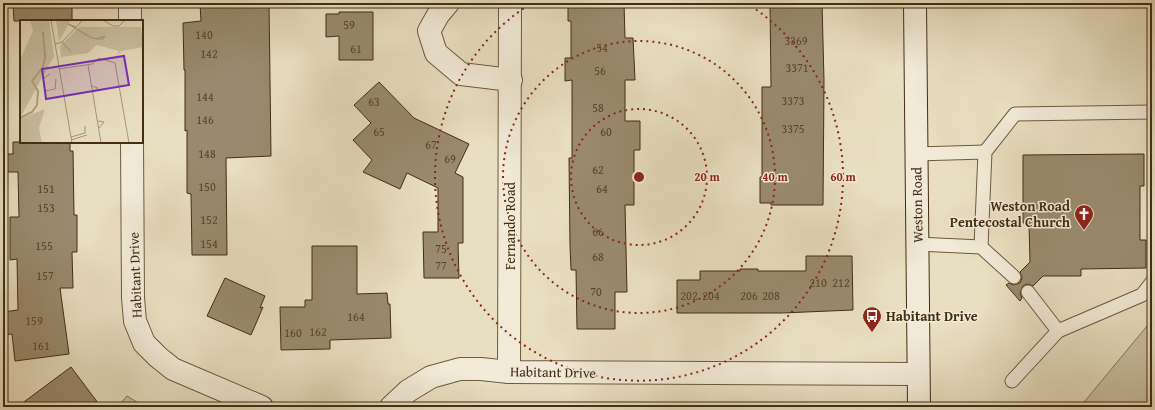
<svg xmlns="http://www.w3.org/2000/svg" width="1155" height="410" font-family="'Gentium Book Plus',serif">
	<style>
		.green { fill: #ccc1a3; stroke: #88775b }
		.building { fill: #998a6d; stroke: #442d13 }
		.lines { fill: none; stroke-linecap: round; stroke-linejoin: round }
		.service-casing { stroke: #6d5a3e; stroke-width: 15 }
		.minor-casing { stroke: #6d5a3e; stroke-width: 24 }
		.secondary-casing { stroke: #442d13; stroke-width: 24 }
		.service { stroke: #f0ead6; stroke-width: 13 }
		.minor { stroke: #f0ead6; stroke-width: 22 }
		.secondary { stroke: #f0ead6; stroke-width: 22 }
		.ring { fill: none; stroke: #8f2418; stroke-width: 2; stroke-dasharray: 2 4 }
		.labels { text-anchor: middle; stroke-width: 3; stroke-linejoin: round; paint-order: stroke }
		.number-label { font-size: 12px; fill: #59442a }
		.street-label { font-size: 14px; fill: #442d13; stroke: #f0ead6 }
		.poi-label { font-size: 14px; font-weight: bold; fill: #442d13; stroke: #f0ead6; text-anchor: end }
		.inset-river { fill: none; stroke: #b0a285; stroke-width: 2 }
		.inset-road { fill: none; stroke: #a6987b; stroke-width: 1 }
		.view { fill: #7b2cbf; fill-opacity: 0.15; stroke: #7b2cbf; stroke-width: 2 }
		.inset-edge { fill: none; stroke: #442d13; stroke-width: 2 }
		.centre { fill: #8f2418; stroke: #f0ead6; stroke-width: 2 }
		.ring-label { font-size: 12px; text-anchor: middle; font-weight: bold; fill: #8f2418; stroke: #f0ead6; stroke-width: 3; stroke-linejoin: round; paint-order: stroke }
	</style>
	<rect width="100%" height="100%" fill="#e8dfc0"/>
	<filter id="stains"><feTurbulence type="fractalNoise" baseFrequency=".005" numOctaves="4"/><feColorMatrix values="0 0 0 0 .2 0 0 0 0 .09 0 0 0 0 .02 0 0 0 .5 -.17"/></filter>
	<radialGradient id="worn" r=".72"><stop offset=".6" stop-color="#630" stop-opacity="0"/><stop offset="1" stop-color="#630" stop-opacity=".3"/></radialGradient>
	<g class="green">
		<polygon points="1152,320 1152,407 1080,407"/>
		<polygon points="127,396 140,404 138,407 117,407"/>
	</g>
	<g class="building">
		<polygon points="13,3 72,3 72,21 14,21"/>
		<polygon points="200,3 269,3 271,156 226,158 227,255 192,255 191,194 187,193 187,130 185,131 185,70 184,70 183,23 201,21"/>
		<polygon points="568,3 624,3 625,38 633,38 635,80 625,80 625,121 640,121 640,150 634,150 634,205 625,205 627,292 615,292 615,329 577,329 576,270 571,270 570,245 569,158 572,158 572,80 565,81 565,58 571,58 571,21 568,21"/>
		<polygon points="770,3 822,3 824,81 823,205 771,205 771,203 760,203 760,177 762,177 762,87 771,87"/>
		<polygon points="339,12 373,12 373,60 339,60 339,36 326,37 326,14 339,14"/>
		<polygon points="379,82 414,118 469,144 455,173 463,177 463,243 458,243 459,278 424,278 423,232 438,232 438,188 407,173 400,189 363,172 372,160 353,140 371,123 354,105"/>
		<polygon points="13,142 70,142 70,151 73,151 74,215 77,215 77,252 72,252 73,288 60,288 69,354 15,361 12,334 3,335 3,312 18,310 17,259 10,260 10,217 19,217 18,172 3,172 3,154 13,154"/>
		<polygon points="1144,154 1144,186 1140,186 1140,240 1146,240 1146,268 1081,269 1081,276 1043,276 1033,286 1027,284 1023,286 1020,293 1022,298 1020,301 1006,285 1009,283 1013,285 1020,283 1022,278 1020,272 1030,262 1029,223 1023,223 1023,155"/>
		<polygon points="312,246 357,246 357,294 387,293 388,304 390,304 391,338 330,340 330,349 281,350 280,307 305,307 305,300 312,300"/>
		<polygon points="806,256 852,256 853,310 782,313 677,313 677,280 700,280 700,271 740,271 740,269 758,269 758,271 806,271"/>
		<polygon points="225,278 265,296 260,308 263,307 251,335 207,316"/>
		<polygon points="71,367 101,407 17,407"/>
	</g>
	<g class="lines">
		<defs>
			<g id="service">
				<polyline points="916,154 985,152"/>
				<polyline points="917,244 981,247 1014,277"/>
				<polyline points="981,247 985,152 1015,114 1152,112"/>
				<polyline points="1058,331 1142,295 1152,282"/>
				<polyline points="1012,381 1058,331 1028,292"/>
			</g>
			<g id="minor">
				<polyline points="130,3 130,21"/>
				<polyline points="448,3 438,15 429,31 436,53 461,74 511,80"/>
				<polyline points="132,142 133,298 135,321 144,343 158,357 173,369 262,407"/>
				<polyline points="509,372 510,3"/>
				<polyline points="391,407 408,391 431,377 460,369 481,369 509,372 918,374"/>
			</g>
			<polyline id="secondary" points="915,3 919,407"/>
		</defs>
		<use href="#service" class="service-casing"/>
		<use href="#minor" class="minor-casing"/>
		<use href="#secondary" class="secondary-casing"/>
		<use href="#service" class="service"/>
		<use href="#minor" class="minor"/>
		<use href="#secondary" class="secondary"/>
	</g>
	<g class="ring">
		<circle cx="639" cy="177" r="68"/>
		<circle cx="639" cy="177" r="136"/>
		<path d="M746 3A204 204 0 1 1 532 3"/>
	</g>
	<defs>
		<symbol id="church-pin" viewBox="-11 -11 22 30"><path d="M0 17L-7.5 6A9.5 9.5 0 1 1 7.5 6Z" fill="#8f2418" stroke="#f0ead6"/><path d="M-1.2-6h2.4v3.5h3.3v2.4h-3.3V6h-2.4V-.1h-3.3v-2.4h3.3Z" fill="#fff"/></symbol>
		<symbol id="bus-pin" viewBox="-11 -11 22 30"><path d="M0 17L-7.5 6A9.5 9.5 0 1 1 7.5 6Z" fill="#8f2418" stroke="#f0ead6"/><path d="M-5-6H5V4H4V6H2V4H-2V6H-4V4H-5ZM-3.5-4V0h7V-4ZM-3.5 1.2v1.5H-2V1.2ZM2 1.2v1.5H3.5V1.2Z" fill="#fff"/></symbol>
	</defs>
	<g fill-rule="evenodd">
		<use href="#church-pin" x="1073" y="203" width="22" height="30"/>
		<use href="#bus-pin" x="861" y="305" width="22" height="30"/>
	</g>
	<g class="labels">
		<g class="number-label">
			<text x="349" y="29">59</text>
			<text x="204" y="39">140</text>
			<text x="796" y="45">3369</text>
			<text x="602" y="52">54</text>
			<text x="356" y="53">61</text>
			<text x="209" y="58">142</text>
			<text x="797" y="72">3371</text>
			<text x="600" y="75">56</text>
			<text x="205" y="101">144</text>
			<text x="793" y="105">3373</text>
			<text x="374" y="106">63</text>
			<text x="598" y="112">58</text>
			<text x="205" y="124">146</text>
			<text x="793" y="133">3375</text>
			<text x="379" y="136">65</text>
			<text x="606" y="136">60</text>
			<text x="431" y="149">67</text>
			<text x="207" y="158">148</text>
			<text x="450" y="163">69</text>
			<text x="598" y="174">62</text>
			<text x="207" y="191">150</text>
			<text x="46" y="193">151</text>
			<text x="602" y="193">64</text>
			<text x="46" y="212">153</text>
			<text x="209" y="224">152</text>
			<text x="598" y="236">66</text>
			<text x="209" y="248">154</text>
			<text x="44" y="250">155</text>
			<text x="441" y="253">75</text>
			<text x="598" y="261">68</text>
			<text x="441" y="270">77</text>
			<text x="45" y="280">157</text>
			<text x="818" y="287">210</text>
			<text x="841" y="287">212</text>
			<text x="596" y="296">70</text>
			<text x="689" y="300">202</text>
			<text x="711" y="300">204</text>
			<text x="749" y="300">206</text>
			<text x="771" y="300">208</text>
			<text x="356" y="321">164</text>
			<text x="34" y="325">159</text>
			<text x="318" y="336">162</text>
			<text x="293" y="337">160</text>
			<text x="41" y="350">161</text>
		</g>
		<g class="street-label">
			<text transform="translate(917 205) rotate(-91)" y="5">Weston Road</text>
			<text transform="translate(510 226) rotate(-90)" y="5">Fernando Road</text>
			<text transform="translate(135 275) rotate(-92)" y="5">Habitant Drive</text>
			<text transform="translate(553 372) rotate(1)" y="5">Habitant Drive</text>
		</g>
		<g class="poi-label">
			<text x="1070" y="211">Weston Road<tspan x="1070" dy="16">Pentecostal Church</tspan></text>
			<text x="886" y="321" text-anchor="start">Habitant Drive</text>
		</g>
	</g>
	<g transform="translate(20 20)">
		<rect width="123" height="123" fill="#e8dfc0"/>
		<path d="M 10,0 L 29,0 L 34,36 L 0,98 L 0,40 L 13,11 ZM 36,0 L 51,0 L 39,21 ZM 59,7 L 121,7 L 123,27 L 101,31 L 95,39 L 99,31 L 77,25 L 68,33 L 41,37 L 40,26 ZM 25,89 L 19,108 L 22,123 L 0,123 L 0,99 Z" fill="#ccc1a3"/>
		<path class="inset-river" d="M 0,98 L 12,92 L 17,85 L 18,71 L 12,61 L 23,47 L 25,37 L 23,12"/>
		<path class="inset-road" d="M 31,0 L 52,123M 83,0 L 93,6 L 99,6 L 105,0M 56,7 L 48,4 L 72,18 L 78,19 L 83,19 L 85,16 L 76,19M 42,22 L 51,32M 35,24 L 42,22 L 63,0M 68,45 L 81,123M 39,49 L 72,44 L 79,38 L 95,43 L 109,123M 30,54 L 23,59 L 25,71 L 35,69 L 36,59M 72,66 L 78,68 L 73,72M 78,101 L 84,102 L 79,108M 51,117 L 65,113 L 65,106M 51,120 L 67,115"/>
		<path class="view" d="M 104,36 L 109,65 L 26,79 L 22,49 Z"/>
		<rect width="123" height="123" class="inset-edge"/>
	</g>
	<circle cx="639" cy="177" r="6" class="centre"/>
	<g class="ring-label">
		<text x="707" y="181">20 m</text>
		<text x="775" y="181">40 m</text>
		<text x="843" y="181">60 m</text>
	</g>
	<rect width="1155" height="410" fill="none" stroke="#e8dfc0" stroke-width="16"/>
	<rect x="4" y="4" width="1147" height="402" fill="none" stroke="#442d13" stroke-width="2"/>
	<rect x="8" y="8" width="1139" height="394" fill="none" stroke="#442d13"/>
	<rect width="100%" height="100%" filter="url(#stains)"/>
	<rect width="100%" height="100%" fill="url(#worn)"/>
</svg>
